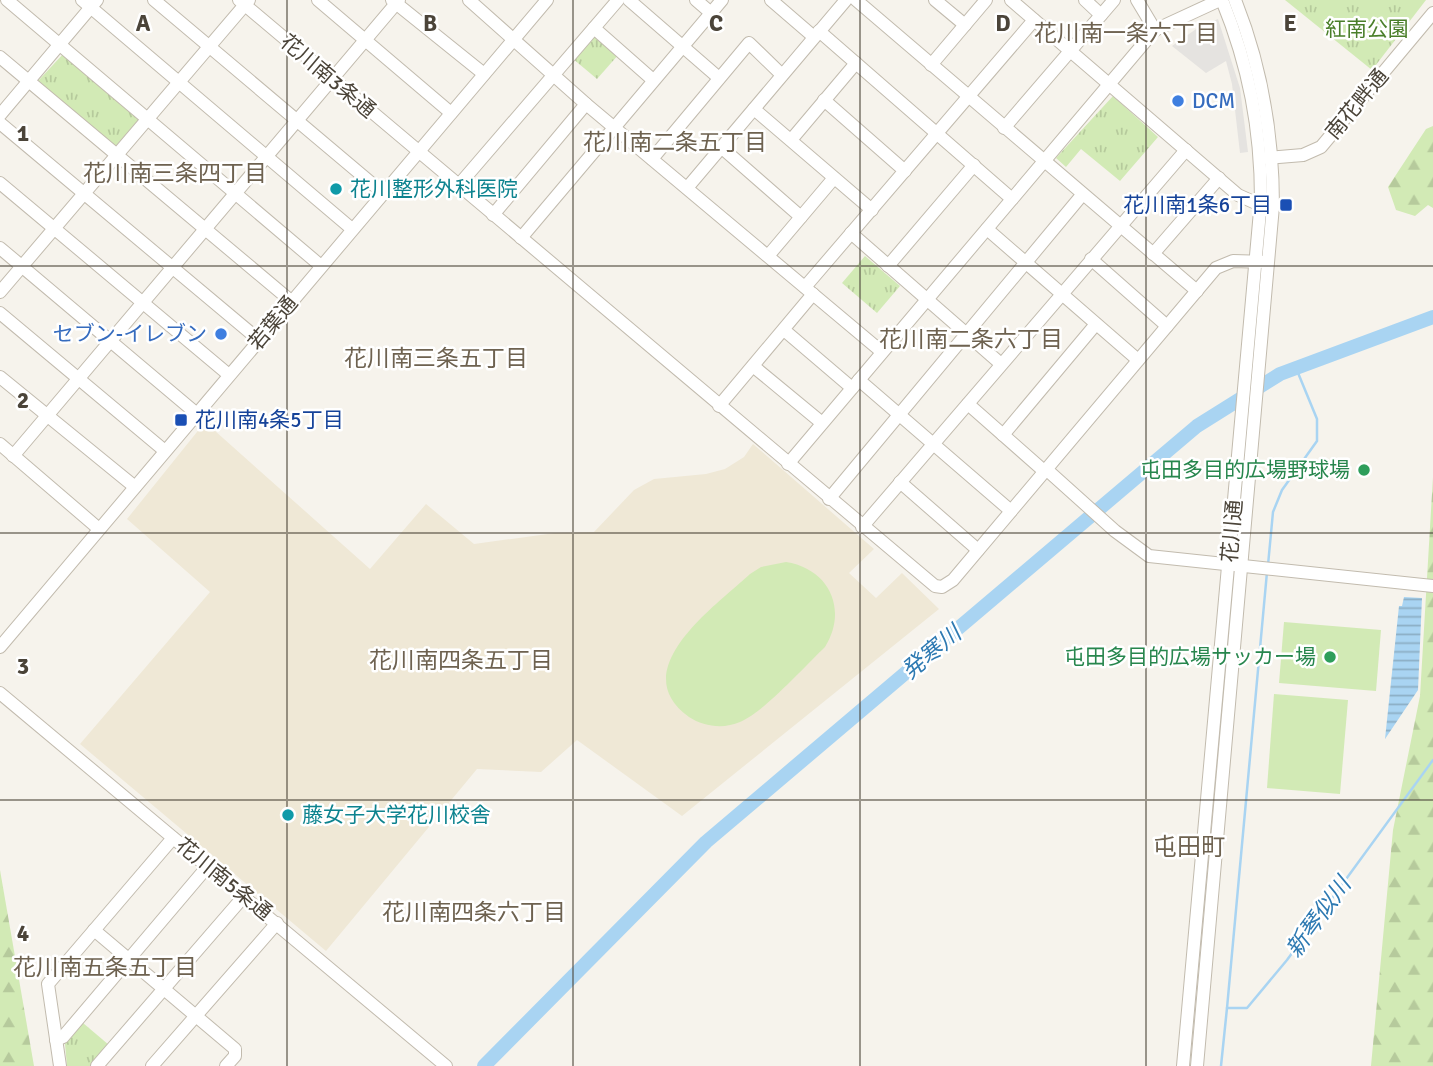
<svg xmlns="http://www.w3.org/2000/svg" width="1433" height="1066" font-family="Signika,'Noto Sans JP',sans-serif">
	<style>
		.education { fill: #efe8d6 }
		.grass { fill: url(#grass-tufts) }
		.forest { fill: url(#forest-firs) }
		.garden { fill: #d2eab5 }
		.parking { fill: #e5e3e0 }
		.water { fill: url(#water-rules) }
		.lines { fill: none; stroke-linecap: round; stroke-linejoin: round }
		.stream { stroke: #a9d4f2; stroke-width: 2.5 }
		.river { stroke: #a9d4f2; stroke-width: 14 }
		.minor-casing { stroke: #c2bbae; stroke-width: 14 }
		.minor { stroke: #fff; stroke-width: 12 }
		.grid { fill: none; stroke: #4b4439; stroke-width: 2; stroke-opacity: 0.55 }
		.shop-dot { fill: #3f7fe0; stroke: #fff; stroke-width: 2.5 }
		.culture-dot { fill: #0f9aa8; stroke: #fff; stroke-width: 2.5 }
		.transit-dot { fill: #1a4fb4; stroke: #fff; stroke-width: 2.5 }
		.leisure-dot { fill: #2e9e5b; stroke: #fff; stroke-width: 2.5 }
		.labels { text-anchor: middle; stroke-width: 5; stroke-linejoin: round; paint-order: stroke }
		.park-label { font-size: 21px; fill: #4a7f2a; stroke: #fff }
		.street-label { font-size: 21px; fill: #4b4439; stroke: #fff }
		.shop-label { font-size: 21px; fill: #366cbe; stroke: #fff; text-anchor: start }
		.culture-label { font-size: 21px; fill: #0d838f; stroke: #fff; text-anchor: start }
		.transit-label { font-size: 21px; fill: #164399; stroke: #fff; text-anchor: end }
		.leisure-label { font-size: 21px; fill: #27864d; stroke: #fff; text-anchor: end }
		.neighbourhood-label { font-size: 23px; fill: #6e6250; stroke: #fff }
		.water-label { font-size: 23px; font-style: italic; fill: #2e7ab2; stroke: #fff }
		.quarter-label { font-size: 24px; fill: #6e6250; stroke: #fff }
		.grid-label { font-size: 23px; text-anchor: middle; font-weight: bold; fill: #4b4439; stroke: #fff; stroke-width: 5; stroke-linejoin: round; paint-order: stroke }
	</style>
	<defs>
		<pattern id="grass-tufts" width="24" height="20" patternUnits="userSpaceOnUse" patternTransform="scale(1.75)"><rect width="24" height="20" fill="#d2eab5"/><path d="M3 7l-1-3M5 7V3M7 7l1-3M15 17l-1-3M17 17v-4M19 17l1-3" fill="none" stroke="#b6ca9c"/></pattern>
		<pattern id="forest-firs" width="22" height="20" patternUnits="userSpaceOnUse" patternTransform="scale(1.75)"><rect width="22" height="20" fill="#d2eab5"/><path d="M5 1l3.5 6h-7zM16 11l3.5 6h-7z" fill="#b6ca9c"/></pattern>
		<pattern id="water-rules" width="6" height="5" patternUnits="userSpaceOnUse" patternTransform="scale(1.75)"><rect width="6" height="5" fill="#a9d4f2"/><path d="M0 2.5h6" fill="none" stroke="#8caec5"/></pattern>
	</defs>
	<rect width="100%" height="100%" fill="#f6f3ec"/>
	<polygon class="education" points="205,422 370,569 426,504 474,544 555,533 594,532 634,490 654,479 706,474 725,469 744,457 753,444 874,549 849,573 876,598 902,573 939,609 682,816 577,740 541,772 477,769 326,951 80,744 210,592 127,519"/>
	<g class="grass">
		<polygon points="1285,0 1426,0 1372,70"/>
		<polygon points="596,35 619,54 597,79 572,58"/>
		<polygon points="64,53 140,118 115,147 38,81"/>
		<polygon points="1113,96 1158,137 1120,181 1081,149 1066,167 1056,158"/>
		<polygon points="865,256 900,286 877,313 842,283"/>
		<polygon points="83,1023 109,1045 91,1066 67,1066 65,1044"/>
	</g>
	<g class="forest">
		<polygon points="1433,126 1433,208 1428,205 1415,216 1396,210 1388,187 1426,129"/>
		<polygon points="1433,477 1433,1066 1371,1066 1393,830 1420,696"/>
		<polygon points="0,870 34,1066 0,1066"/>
	</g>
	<g class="garden">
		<path d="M 786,562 C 830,569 848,610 825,647 C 804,667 764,712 740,722 C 724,729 704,727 689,717 C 623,670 717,605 750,574 L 761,567 Z"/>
		<polygon points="1284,622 1381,630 1376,691 1279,683"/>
		<polygon points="1274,694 1348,700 1340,794 1267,788"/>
	</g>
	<polygon class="parking" points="1218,19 1240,88 1248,152 1240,153 1232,84 1226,61 1206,73 1172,46 1199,27"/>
	<polygon class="water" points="1404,597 1422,598 1418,690 1385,739 1399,606 1402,606"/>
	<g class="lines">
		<g class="stream">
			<polyline points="1268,565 1273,512 1282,490 1317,441 1317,419 1296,368"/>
			<polyline points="1227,1008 1267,572"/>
			<polyline points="1221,1066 1227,1008 1247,1008 1287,960 1433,760"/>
		</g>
		<polyline class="river" points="484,1066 706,842 1197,426 1280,374 1433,317"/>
		<defs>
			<g id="minor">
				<polyline points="7,0 321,266"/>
				<polyline points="82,0 352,229"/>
				<polyline points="154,0 383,193"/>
				<polyline points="239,0 935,586 942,587 953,580 1216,268 1233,261 1267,262"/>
				<polyline points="318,0 451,113"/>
				<polyline points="392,0 484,74"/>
				<polyline points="469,0 586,104 882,352"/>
				<polyline points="629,0 719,78"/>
				<polyline points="696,0 711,13"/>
				<polyline points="771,0 814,37"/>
				<polyline points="856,0 1197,291"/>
				<polyline points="935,0 965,25"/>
				<polyline points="1011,0 1238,195 1260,205"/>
				<polyline points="1085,0 1101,15"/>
				<polyline points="1137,0 1155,30"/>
				<polyline points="594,28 653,80"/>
				<polyline points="819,31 1012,199"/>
				<polyline points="0,57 291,301"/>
				<polyline points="931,65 986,0"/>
				<polyline points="824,100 905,171"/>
				<polyline points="754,109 872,210"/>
				<polyline points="0,115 97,0"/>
				<polyline points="0,123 259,340"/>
				<polyline points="1004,128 1114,0"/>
				<polyline points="791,140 856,63"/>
				<polyline points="721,147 801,217"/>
				<polyline points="1267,158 1303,155 1321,147 1433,13"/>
				<polyline points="652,159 749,43 782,75"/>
				<polyline points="0,183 229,375"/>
				<polyline points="458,186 618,0"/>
				<polyline points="687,188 846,0"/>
				<polyline points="493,215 586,104"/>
				<polyline points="987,229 1138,360"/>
				<polyline points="851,233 1001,364"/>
				<polyline points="521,238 722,0"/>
				<polyline points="0,248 197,414"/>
				<polyline points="1153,254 1219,178"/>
				<polyline points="768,256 834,178"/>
				<polyline points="1091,259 1167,326"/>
				<polyline points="888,266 974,165"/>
				<polyline points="805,287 1034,20"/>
				<polyline points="0,292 249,0"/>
				<polyline points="0,313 165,451"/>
				<polyline points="784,330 852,388"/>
				<polyline points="753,366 822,423"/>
				<polyline points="0,377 135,487"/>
				<polyline points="859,380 1011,511"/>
				<polyline points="968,404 1044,471"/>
				<polyline points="719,406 813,294"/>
				<polyline points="1003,435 1096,324"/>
				<polyline points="0,444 99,529"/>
				<polyline points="13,456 399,0"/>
				<polyline points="788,464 1155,30 1220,0"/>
				<polyline points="1046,469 1115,531 1149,556 1433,586"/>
				<polyline points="900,482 978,550"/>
				<polyline points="829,499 1082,195"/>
				<polyline points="862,527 1186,150"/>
				<polyline points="0,647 547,0"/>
				<polyline points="0,693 446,1066"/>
				<polyline points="94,930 235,1049 235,1056 226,1066"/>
				<polyline points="56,1040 63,1037 208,866"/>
				<polyline points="60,1066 48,984 173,838"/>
				<polyline points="97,1066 245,895"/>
				<polyline points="152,1066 277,923"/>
				<path d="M 1183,1066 L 1261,200 C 1261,129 1249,66 1222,0"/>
				<path d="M 1197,1066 L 1273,206 C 1273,134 1262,67 1235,0"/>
			</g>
		</defs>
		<use href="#minor" class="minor-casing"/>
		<use href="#minor" class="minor"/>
	</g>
	<path class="grid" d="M 287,0 L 287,1066M 573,0 L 573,1066M 860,0 L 860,1066M 1146,0 L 1146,1066M 0,266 L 1433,266M 0,533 L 1433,533M 0,800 L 1433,800"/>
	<g class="shop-dot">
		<circle cx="1178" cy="101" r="7"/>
		<circle cx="221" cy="334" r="7"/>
	</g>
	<g class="culture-dot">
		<circle cx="336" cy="189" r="7"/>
		<circle cx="288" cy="815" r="7"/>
	</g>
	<g class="transit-dot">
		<rect x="1279" y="198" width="14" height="14" rx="3.5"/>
		<rect x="174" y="413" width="14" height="14" rx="3.5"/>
	</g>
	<g class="leisure-dot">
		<circle cx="1364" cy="470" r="7"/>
		<circle cx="1330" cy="657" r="7"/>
	</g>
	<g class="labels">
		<g class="park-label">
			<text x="1367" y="36">紅南公園</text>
		</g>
		<g class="street-label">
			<text transform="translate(328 76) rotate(40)" y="7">花川南3条通</text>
			<text transform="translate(1357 104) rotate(-50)" y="7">南花畔通</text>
			<text transform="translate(273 323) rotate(-50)" y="7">若葉通</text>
			<text transform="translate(1232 531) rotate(-85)" y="7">花川通</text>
			<text transform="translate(224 879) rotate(39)" y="7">花川南5条通</text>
		</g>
		<g class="shop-label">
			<text x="1192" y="108">DCM</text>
			<text x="207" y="341" text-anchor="end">セブン-イレブン</text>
		</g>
		<g class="culture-label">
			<text x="350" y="196">花川整形外科医院</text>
			<text x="302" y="822">藤女子大学花川校舎</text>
		</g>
		<g class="transit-label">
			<text x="1272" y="212">花川南1条6丁目</text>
			<text x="195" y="427" text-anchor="start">花川南4条5丁目</text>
		</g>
		<g class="leisure-label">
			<text x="1350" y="477">屯田多目的広場野球場</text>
			<text x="1316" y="664">屯田多目的広場サッカー場</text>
		</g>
		<g class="neighbourhood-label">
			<text x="1126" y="41">花川南一条六丁目</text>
			<text x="675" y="150">花川南二条五丁目</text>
			<text x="175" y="181">花川南三条四丁目</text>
			<text x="971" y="347">花川南二条六丁目</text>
			<text x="436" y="366">花川南三条五丁目</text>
			<text x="461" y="668">花川南四条五丁目</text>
			<text x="474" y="920">花川南四条六丁目</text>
			<text x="105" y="975">花川南五条五丁目</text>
		</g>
		<g class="water-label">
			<text transform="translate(931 652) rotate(-40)" y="8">発寒川</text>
			<text transform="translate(1318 917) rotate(-54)" y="8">新琴似川</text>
		</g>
		<g class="quarter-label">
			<text x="1189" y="855">屯田町</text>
		</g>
	</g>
	<g class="grid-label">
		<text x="143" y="31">A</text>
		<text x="430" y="31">B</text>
		<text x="716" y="31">C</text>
		<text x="1003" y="31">D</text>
		<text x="1290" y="31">E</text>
		<text x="23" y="141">1</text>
		<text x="23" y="408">2</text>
		<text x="23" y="674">3</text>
		<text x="23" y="941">4</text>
	</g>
</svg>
